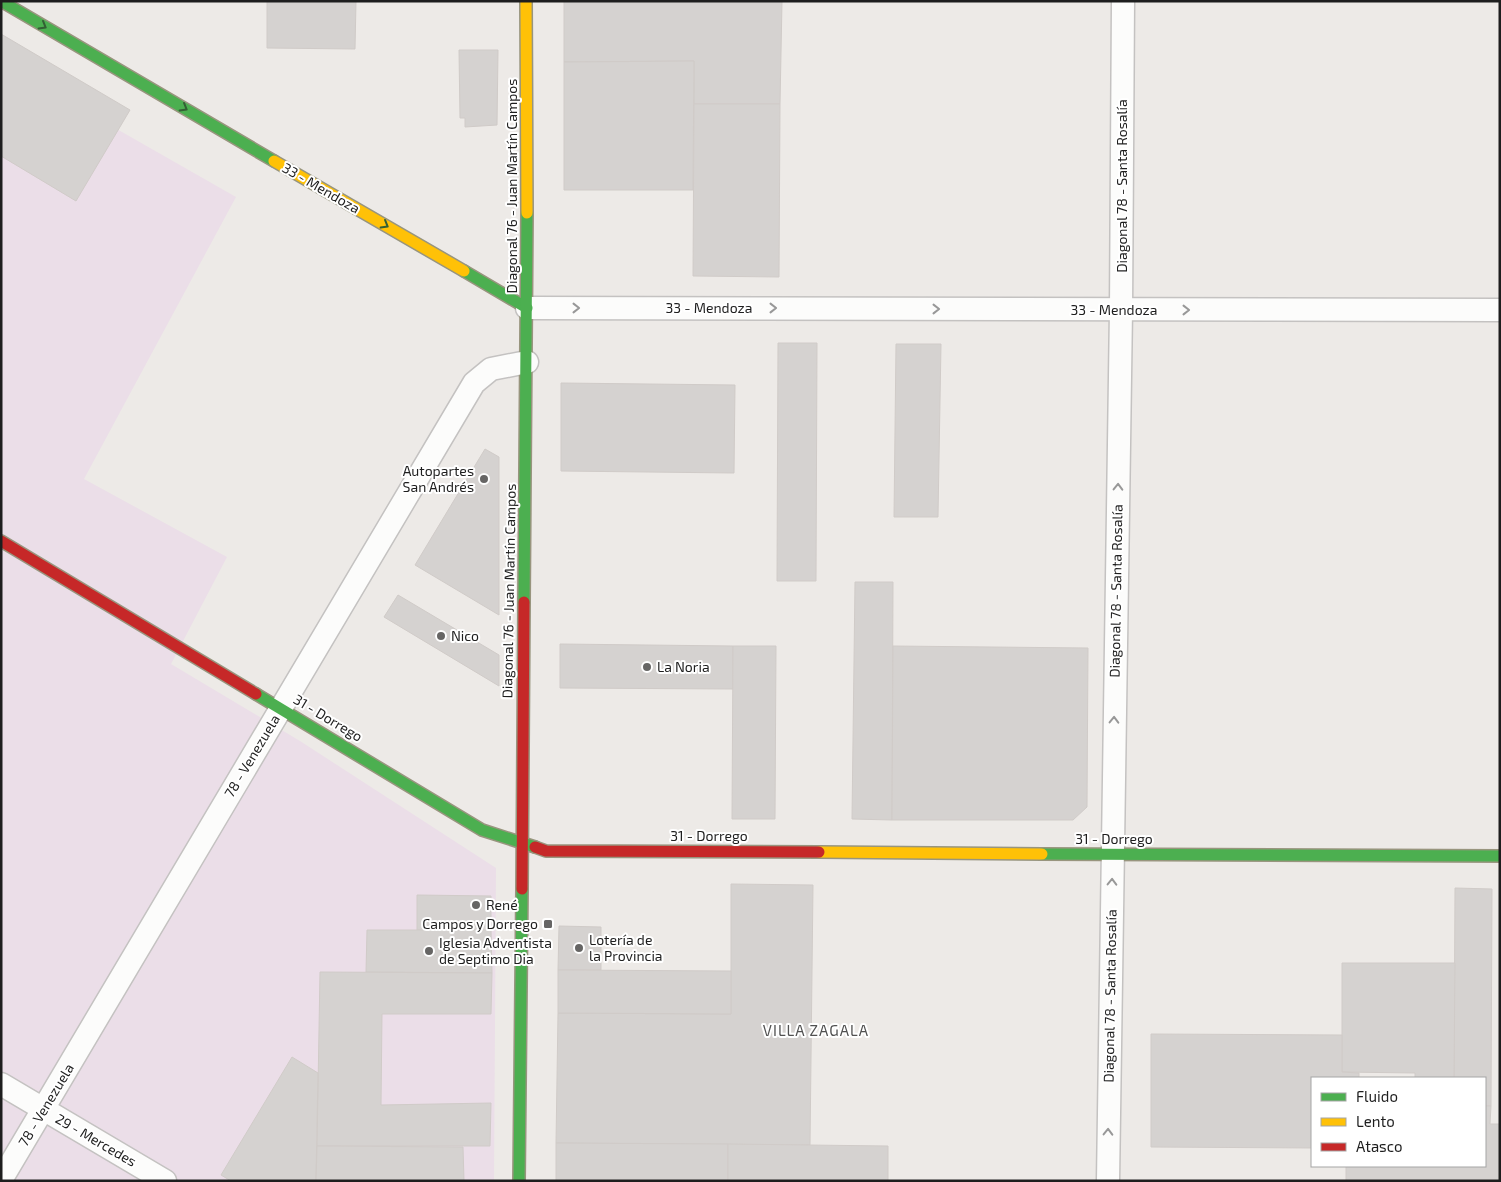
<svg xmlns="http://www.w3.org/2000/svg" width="1501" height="1182" font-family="'Exo 2',sans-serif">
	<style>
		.industrial { fill: #ebdee8 }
		.building { fill: #d5d2d0; stroke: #d0cbc8 }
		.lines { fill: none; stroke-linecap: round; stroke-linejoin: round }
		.street-casing { stroke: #c4c2c1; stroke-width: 25 }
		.fast-casing { stroke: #98957e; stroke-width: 14 }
		.slow-casing { stroke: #98957e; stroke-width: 14 }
		.jam-casing { stroke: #98957e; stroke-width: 14 }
		.street { stroke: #fcfcfb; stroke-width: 22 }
		.fast { stroke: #4caf50; stroke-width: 11 }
		.slow { stroke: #ffc107; stroke-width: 11 }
		.jam { stroke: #c62828; stroke-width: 11 }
		.oneway { stroke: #335f34 }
		.oneway2 { stroke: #989898 }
		.poi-dot { fill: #666564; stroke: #fff; stroke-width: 2 }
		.labels { text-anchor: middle; stroke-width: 4; stroke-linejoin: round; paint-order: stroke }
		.street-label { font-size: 14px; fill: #1e1e1e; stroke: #fff }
		.poi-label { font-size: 14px; fill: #1e1e1e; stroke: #fff; text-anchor: start }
		.neighbourhood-label { font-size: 15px; letter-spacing: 1px; fill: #515151; stroke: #fff }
	</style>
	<rect width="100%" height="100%" fill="#edeae7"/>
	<polygon class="industrial" points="1,63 236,197 84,479 227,557 171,664 300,741 496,868 494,1181 1,1181"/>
	<g class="building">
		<polygon points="267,1 356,1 355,49 267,48"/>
		<polygon points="564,1 782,1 780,104 694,104 694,61 564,62"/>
		<polygon points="1,34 130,110 76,201 1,156"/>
		<polygon points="459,50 498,50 497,125 465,127 465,118 460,118"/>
		<polygon points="694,61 693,190 564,190 564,62"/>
		<polygon points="694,104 780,104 779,277 693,276"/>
		<polygon points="778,343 817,343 816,581 777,581"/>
		<polygon points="896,344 941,344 938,517 894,517"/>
		<polygon points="561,383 735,385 734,473 561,471"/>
		<polygon points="485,449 499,457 499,615 415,565"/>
		<polygon points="855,582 893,582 892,820 852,819"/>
		<polygon points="398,595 499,655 499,686 384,617"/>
		<polygon points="560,644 733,646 733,689 560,688"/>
		<polygon points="733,646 776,646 775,819 732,819"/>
		<polygon points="893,646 1088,648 1087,807 1073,820 892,820"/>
		<polygon points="731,884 813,885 810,1145 556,1143 558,1013 731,1014"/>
		<polygon points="1455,888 1492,889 1491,1106 1485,1106 1485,1078 1454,1078"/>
		<polygon points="417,895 491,896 491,930 417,930"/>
		<polygon points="559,926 601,927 601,970 558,970"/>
		<polygon points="367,930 491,930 492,973 366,972"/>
		<polygon points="1342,963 1455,963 1454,1078 1415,1078 1415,1073 1342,1072"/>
		<polygon points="558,970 731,971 731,1014 558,1013"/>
		<polygon points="320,972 492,973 491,1014 382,1014 381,1105 491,1103 490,1146 317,1146"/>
		<polygon points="1151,1034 1342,1035 1342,1072 1359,1073 1359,1078 1312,1078 1312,1148 1151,1147"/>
		<polygon points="292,1057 318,1073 316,1181 231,1181 221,1175"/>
		<polygon points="1485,1106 1491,1106 1490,1124 1500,1124 1500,1181 1346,1181 1346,1166 1485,1166"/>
		<polygon points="556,1143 728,1144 728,1181 556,1181"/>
		<polygon points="728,1144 888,1146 888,1181 728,1181"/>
		<polygon points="317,1146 463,1147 464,1181 316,1181"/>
	</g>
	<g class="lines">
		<defs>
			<g id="street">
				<polyline points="527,308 1500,310"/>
				<polyline points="1,1084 165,1181"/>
				<polyline points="1,1180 474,383 491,369 527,362"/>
				<polyline points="1108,1181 1121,310 1123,1"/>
			</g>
			<g id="fast">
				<polyline points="1,1 274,161"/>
				<polyline points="464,271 527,308"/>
				<polyline points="524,602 527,213"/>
				<polyline points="256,694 482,830 535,847"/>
				<polyline points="1042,854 1500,856"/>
				<polyline points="519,1181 522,889"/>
			</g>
			<g id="slow">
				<polyline points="526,1 527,213"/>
				<polyline points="274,161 464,271"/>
				<polyline points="819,852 1042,854"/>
			</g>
			<g id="jam">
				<polyline points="1,541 256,694"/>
				<polyline points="535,847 546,851 819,852"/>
				<polyline points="522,889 524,602"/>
			</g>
		</defs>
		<use href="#street" class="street-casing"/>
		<use href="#fast" class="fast-casing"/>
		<use href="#slow" class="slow-casing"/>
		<use href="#jam" class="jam-casing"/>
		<use href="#street" class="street"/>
		<use href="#fast" class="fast"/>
		<use href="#slow" class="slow"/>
		<use href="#jam" class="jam"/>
	</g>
	<defs><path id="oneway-chevron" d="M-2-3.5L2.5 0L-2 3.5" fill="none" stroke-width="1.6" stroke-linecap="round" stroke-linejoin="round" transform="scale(1.25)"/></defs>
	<g class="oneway">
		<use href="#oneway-chevron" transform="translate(43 26) rotate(30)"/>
		<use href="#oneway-chevron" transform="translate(184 108) rotate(30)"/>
		<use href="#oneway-chevron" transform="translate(385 225) rotate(30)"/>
	</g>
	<g class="oneway2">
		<use href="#oneway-chevron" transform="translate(576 308)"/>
		<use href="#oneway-chevron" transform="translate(773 308)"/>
		<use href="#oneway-chevron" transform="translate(936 309)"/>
		<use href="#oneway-chevron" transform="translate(1186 310)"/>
		<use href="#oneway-chevron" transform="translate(1118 487) rotate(-89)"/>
		<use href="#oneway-chevron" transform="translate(1114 720) rotate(-89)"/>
		<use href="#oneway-chevron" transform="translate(1112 882) rotate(-89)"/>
		<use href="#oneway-chevron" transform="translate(1108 1132) rotate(-89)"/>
	</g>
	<g class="poi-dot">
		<circle cx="484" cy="479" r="5"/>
		<circle cx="441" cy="636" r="5"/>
		<circle cx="647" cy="667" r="5"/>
		<circle cx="476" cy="905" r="5"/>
		<rect x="543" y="919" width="10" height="10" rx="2.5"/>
		<circle cx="579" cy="948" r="5"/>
		<circle cx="429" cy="951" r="5"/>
	</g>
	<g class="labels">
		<g class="street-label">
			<text transform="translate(512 186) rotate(-90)" y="5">Diagonal 76 - Juan Martín Campos</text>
			<text transform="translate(1122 186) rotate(-90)" y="5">Diagonal 78 - Santa Rosalía</text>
			<text transform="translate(321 188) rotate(30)" y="5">33 - Mendoza</text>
			<text x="709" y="313">33 - Mendoza</text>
			<text x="1114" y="315">33 - Mendoza</text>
			<text transform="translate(509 591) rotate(-89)" y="5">Diagonal 76 - Juan Martín Campos</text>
			<text transform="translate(1116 591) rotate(-89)" y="5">Diagonal 78 - Santa Rosalía</text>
			<text transform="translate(328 718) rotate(31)" y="5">31 - Dorrego</text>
			<text transform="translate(252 756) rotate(-59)" y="5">78 - Venezuela</text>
			<text x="709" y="841">31 - Dorrego</text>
			<text x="1114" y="844">31 - Dorrego</text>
			<text transform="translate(1110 996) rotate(-89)" y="5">Diagonal 78 - Santa Rosalía</text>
			<text transform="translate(46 1105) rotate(-59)" y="5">78 - Venezuela</text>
			<text transform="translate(96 1140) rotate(30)" y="5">29 - Mercedes</text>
		</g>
		<g class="poi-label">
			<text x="474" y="476" text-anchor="end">Autopartes<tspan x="474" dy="16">San Andrés</tspan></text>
			<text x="451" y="641">Nico</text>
			<text x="657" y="672">La Noria</text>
			<text x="486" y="910">René</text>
			<text x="538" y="929" text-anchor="end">Campos y Dorrego</text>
			<text x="589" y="945">Lotería de<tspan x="589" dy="16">la Provincia</tspan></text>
			<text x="439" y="948">Iglesia Adventista<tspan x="439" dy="16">de Septimo Dia</tspan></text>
		</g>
		<g class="neighbourhood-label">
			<text x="816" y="1036">VILLA ZAGALA</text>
		</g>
	</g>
	<rect width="1501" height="1182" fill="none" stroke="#1e1e1e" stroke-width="5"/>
	<rect x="1311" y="1077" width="175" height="90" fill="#ffffff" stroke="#a5a5a5"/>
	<rect x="1321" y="1093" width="25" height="8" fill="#4caf50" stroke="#a5a5a5"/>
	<text x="1356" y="1102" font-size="15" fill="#1e1e1e">Fluido</text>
	<rect x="1321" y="1118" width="25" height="8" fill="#ffc107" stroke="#a5a5a5"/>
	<text x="1356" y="1127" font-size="15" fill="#1e1e1e">Lento</text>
	<rect x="1321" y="1143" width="25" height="8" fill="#c62828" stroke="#a5a5a5"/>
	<text x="1356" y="1152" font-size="15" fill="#1e1e1e">Atasco</text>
</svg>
